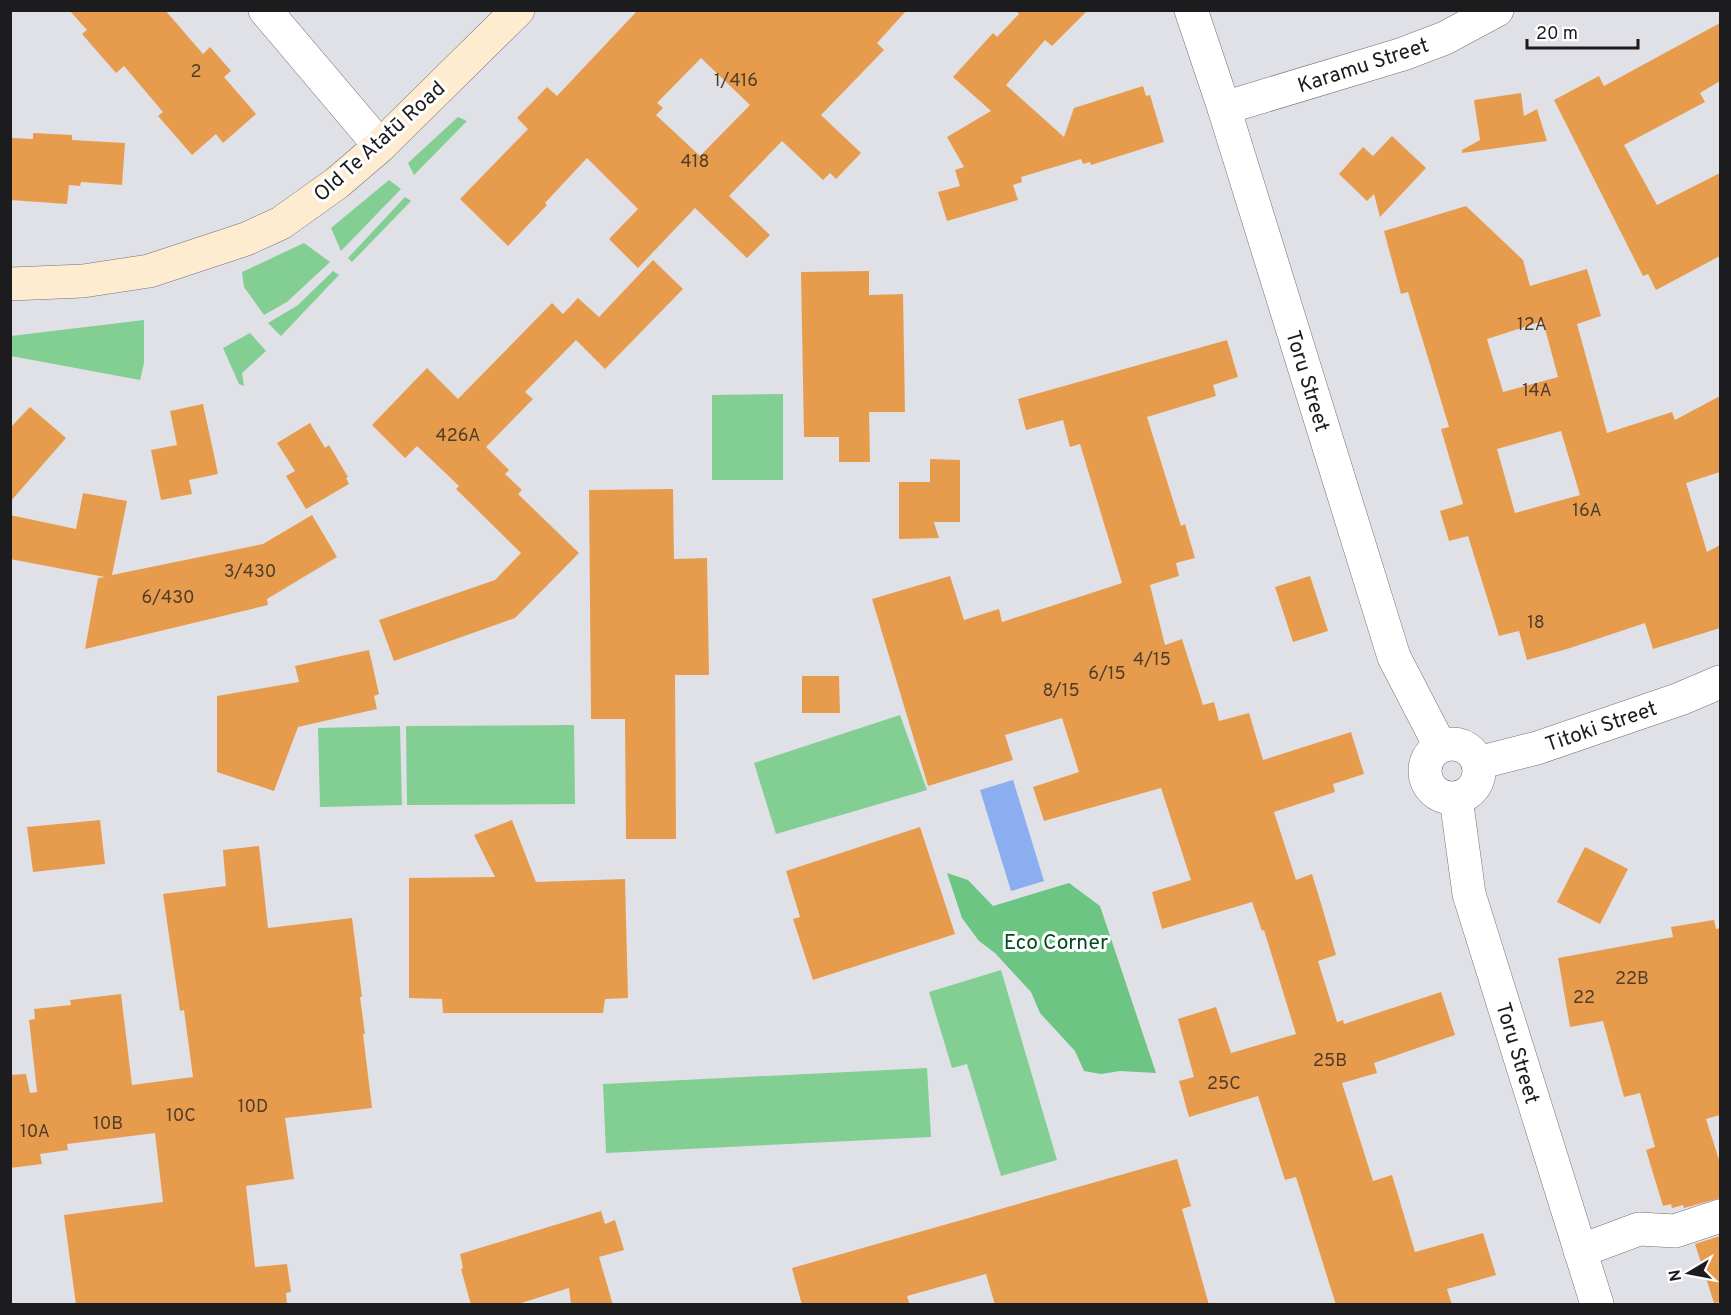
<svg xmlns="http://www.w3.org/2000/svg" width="1731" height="1315" font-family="Overpass,sans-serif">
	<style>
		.green { fill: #82ce93 }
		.forest { fill: #6cc582 }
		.water { fill: #8baef1 }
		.building { fill: #e79c4d; fill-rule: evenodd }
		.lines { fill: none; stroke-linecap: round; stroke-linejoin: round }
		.street-casing { stroke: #727279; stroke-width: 34 }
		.secondary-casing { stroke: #727279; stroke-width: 34 }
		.street { stroke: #fff; stroke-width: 33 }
		.secondary { stroke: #feecd0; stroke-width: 33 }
		.labels { text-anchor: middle; stroke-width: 6; stroke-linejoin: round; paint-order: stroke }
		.number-label { font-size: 18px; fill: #4f3c2a }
		.street-label { font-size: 21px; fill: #1c1c1e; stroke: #fff }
		.park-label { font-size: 21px; fill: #024a1f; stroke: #fff }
	</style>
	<rect width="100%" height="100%" fill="#e0e0e7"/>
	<g class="green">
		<polygon points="458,117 467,121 414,175 408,163"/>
		<polygon points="389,180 401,189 341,251 331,228"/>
		<polygon points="405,197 411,201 352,262 348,258"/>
		<polygon points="304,243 330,262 287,302 264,315 244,287 242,272"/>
		<polygon points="333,271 339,275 281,336 268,323 298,305"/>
		<polygon points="144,320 144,363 140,380 11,356 11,336"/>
		<polygon points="250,333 266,351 242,373 244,386 239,384 223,348"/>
		<polygon points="783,394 783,480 712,480 712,395"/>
		<polygon points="900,715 927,790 776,834 754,763"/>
		<polygon points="574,725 575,804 407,805 406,726"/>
		<polygon points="400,726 402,805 320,807 318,728"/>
		<polygon points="1001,970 1057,1160 1001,1176 967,1064 952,1068 929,992"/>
		<polygon points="927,1068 931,1137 606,1153 603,1084"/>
	</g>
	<polygon class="forest" points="947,873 968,880 993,906 1069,883 1100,906 1156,1073 1120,1071 1101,1074 1084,1071 1075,1051 1040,1013 1031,992 995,953 979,941 962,918"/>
	<polygon class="water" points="1013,780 1044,881 1011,891 980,790"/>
	<g class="building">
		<polygon points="69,10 165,10 203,54 210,47 231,71 224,77 256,114 223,143 216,134 192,155 158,116 163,112 124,66 116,73 82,34 87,30"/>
		<path d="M 638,10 L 907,10 L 877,43 L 884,50 L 821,115 L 861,153 L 836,179 L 830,173 L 823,180 L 782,141 L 729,196 L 770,235 L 747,258 L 695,208 L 638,268 L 609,239 L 638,209 L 587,158 L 545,203 L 547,205 L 508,246 L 460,199 L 528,129 L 517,118 L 547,87 L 557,96 ZM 701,58 L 750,105 L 700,156 L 656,115 L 663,108 L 657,103 Z"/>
		<polygon points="1016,10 1088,10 1052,46 1045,40 1006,85 1064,137 1074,108 1143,86 1146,96 1150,95 1164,142 1091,165 1090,162 1083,164 1081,159 1021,177 1022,182 1013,185 1018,200 947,221 938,192 960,186 955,170 964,167 947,137 991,111 953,77 993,33 997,37 1019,14"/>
		<polygon points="1720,23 1720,81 1700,93 1705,102 1624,145 1657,205 1720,173 1720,256 1656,290 1648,274 1643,276 1554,100 1599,76 1604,86"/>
		<polygon points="1521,93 1524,116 1537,109 1547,141 1462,153 1462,150 1480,140 1474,100"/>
		<polygon points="33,133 72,135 72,140 125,143 122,185 81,182 80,186 69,185 67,204 10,200 12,138 33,139"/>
		<polygon points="1392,136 1426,168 1380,217 1374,194 1367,201 1339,174 1363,147 1373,156"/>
		<path d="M 1466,206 L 1523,260 L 1530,286 L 1587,269 L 1601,316 L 1577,324 L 1607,433 L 1672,412 L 1675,420 L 1720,396 L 1720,472 L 1686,483 L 1707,552 L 1720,545 L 1720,628 L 1653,649 L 1645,623 L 1567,649 L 1527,660 L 1519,631 L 1499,636 L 1468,536 L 1449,541 L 1440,511 L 1463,504 L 1441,429 L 1449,427 L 1408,292 L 1401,294 L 1384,231 ZM 1543,321 L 1558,377 L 1503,392 L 1487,339 ZM 1561,431 L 1580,495 L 1515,513 L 1497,449 Z"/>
		<polygon points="653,260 683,289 605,369 576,340 525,392 533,399 486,447 509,470 505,474 522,490 518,494 579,553 515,618 394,661 379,620 495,580 521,553 456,489 459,486 417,446 405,458 372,425 427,368 458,399 552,303 563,314 578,298 599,317"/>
		<polygon points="869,271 869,295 903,294 905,412 869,412 870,462 839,462 839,437 804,437 801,272"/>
		<polygon points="1227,340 1238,377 1213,385 1216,396 1147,417 1181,526 1185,524 1195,558 1176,563 1179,576 1150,585 1165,645 1182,639 1203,705 1214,702 1219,721 1249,713 1263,760 1351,732 1364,774 1333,784 1335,792 1274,812 1296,880 1312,874 1323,910 1336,955 1318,961 1337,1022 1343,1020 1344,1024 1441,992 1455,1035 1374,1063 1377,1073 1342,1083 1373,1181 1392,1175 1415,1252 1483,1233 1496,1275 1447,1289 1452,1305 1336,1305 1296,1177 1285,1180 1258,1096 1189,1117 1179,1081 1194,1077 1178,1019 1216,1007 1231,1053 1296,1034 1264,930 1262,931 1252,902 1162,929 1152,892 1191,880 1161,788 1044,821 1033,787 1079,772 1062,718 1005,735 1013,760 928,786 872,599 950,576 964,620 999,609 1002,622 1122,583 1080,444 1070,447 1063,420 1026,430 1018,399"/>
		<polygon points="203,404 218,474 189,480 192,494 161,500 151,450 177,445 170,411"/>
		<polygon points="30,407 66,438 10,502 10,428"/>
		<polygon points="310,423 325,448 329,445 348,477 346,478 349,484 306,509 286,476 295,471 277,443"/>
		<polygon points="930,459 960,460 960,522 934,522 939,538 899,539 899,482 930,482"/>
		<polygon points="673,489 674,559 707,558 709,675 675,675 676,839 626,839 625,719 591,719 589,490"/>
		<polygon points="83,493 127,501 112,575 263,544 312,515 337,557 267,599 268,605 85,649 98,578 105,577 10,559 10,515 76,529"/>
		<polygon points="1310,576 1328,631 1293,642 1275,587"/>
		<polygon points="369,650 379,694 374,696 377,709 298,727 274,791 217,772 217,696 299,682 295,666"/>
		<polygon points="802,676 839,676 840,713 802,713"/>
		<polygon points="100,820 105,864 33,872 27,827"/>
		<polygon points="512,820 536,882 625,879 628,998 605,999 603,1013 443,1013 442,999 409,998 409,878 495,877 474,835"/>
		<polygon points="920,827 955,934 813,980 793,919 800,917 786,871"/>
		<polygon points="259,846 268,928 352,918 362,997 360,997 365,1034 363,1034 372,1108 285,1118 294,1179 246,1186 255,1267 287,1264 291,1292 286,1293 287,1305 76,1305 64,1215 163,1202 155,1133 67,1144 68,1150 40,1154 42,1164 10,1168 10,1075 26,1074 30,1093 37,1092 29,1020 35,1019 34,1009 71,1005 70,1000 121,994 132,1085 193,1077 184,1010 180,1011 163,894 226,886 223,850"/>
		<polygon points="1585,847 1628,869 1600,924 1557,902"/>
		<polygon points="1714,920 1716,929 1720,928 1720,1115 1706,1119 1720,1163 1720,1198 1684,1208 1683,1205 1672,1208 1671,1204 1663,1206 1646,1150 1655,1147 1640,1093 1624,1097 1603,1021 1570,1027 1558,958 1673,937 1671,927"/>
		<polygon points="1177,1159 1191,1206 1182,1209 1209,1305 995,1305 986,1274 907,1296 910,1305 802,1305 792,1268"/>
		<polygon points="601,1211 605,1224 615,1220 624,1250 599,1257 613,1305 571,1305 569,1288 515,1305 471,1305 461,1269 463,1268 460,1254"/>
		<polygon points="1720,1236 1720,1302 1714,1303 1695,1244"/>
	</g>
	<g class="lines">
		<defs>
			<g id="street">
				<polyline points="265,10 380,146"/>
				<polyline points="1191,10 1224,108 1394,657 1440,746"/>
				<polyline points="1224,108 1403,54 1445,38 1497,10"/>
				<circle cx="1452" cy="771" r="27"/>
				<polyline points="1478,763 1537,748 1680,699 1720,682"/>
				<polyline points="1456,798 1469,894 1597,1304"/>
				<polyline points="1580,1251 1639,1229 1675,1231 1720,1216"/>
			</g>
			<polyline id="secondary" points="10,284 83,281 149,271 246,239 281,223 337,183 380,146 518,10"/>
		</defs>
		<use href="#street" class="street-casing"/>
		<use href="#secondary" class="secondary-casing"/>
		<use href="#street" class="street"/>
		<use href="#secondary" class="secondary"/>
	</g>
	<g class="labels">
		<g class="number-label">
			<text x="196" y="77">2</text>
			<text x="736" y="86">1/416</text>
			<text x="695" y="167">418</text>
			<text x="1532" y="330">12A</text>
			<text x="1537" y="396">14A</text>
			<text x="458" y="441">426A</text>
			<text x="1587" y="516">16A</text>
			<text x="250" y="577">3/430</text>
			<text x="168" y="603">6/430</text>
			<text x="1536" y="628">18</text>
			<text x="1152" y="665">4/15</text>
			<text x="1107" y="679">6/15</text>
			<text x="1061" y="696">8/15</text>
			<text x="1632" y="984">22B</text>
			<text x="1584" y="1003">22</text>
			<text x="1330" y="1066">25B</text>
			<text x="1224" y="1089">25C</text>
			<text x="253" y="1112">10D</text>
			<text x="181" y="1121">10C</text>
			<text x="108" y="1129">10B</text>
			<text x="35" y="1137">10A</text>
		</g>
		<g class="street-label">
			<text transform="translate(1363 65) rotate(-18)" y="7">Karamu Street</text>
			<text transform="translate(379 141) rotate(-42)" y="7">Old Te Atatū Road</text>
			<text transform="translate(1308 381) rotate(73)" y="7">Toru Street</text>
			<text transform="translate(1601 726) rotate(-19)" y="7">Titoki Street</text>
			<text transform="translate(1518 1053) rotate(73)" y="7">Toru Street</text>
		</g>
		<g class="park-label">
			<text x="1056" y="949">Eco Corner</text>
		</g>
	</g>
	<rect width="1731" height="1315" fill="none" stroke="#1c1c1e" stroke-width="24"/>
	<g transform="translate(1689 1273) rotate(260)" stroke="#ffffff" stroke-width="4.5" paint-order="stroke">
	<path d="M0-4.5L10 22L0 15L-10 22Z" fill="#1c1c1e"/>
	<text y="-9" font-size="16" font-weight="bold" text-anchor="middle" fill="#1c1c1e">N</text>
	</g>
	<path d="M1527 39v9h111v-9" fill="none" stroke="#1c1c1e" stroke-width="3"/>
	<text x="1536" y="39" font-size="18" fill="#1c1c1e" stroke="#ffffff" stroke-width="4.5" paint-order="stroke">20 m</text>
</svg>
